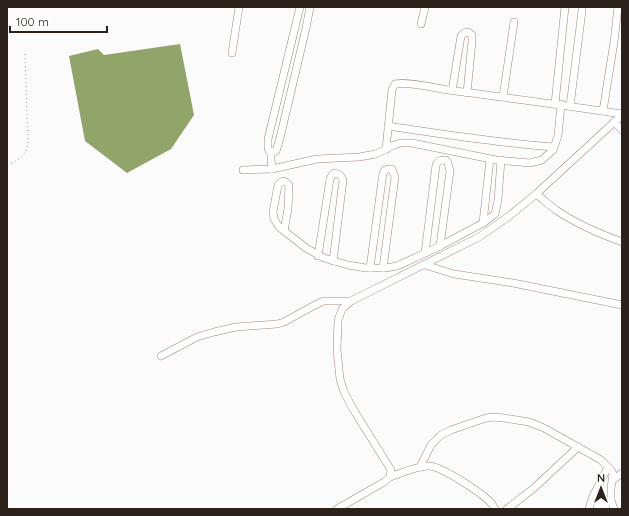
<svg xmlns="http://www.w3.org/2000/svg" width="629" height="516" font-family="Quicksand,sans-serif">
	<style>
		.water { fill: #91a469 }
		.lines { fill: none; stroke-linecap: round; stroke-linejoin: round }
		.minor-casing { stroke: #a28776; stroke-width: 8 }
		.path { stroke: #95908d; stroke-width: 1; stroke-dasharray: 1 3; stroke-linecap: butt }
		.minor { stroke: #fff; stroke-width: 7 }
	</style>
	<rect width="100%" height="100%" fill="#fbfbfb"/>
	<polygon class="water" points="180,44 194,115 171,149 127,173 85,141 69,56 98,49 104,55"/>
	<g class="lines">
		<defs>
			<g id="minor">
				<polyline points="300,7 268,139 268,148 269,151 271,152 276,151 280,138 306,28 310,7"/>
				<polyline points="421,24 425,7"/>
				<polyline points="232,53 239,7"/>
				<polyline points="452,91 461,36 464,33 468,32 472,35 472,41 467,93"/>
				<polyline points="503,97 514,22"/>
				<polyline points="555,104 565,7"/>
				<polyline points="570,106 582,11 582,7"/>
				<polyline points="603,111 614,42 618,7"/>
				<polyline points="614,122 622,130"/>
				<path d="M 388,126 C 443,134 498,143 554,147"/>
				<path d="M 386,149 L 392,90 L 395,84 C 408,81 434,88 449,90 C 507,98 564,105 622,114"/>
				<polyline points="271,152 271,160 272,169"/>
				<polyline points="243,170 272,169 317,159 359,157 376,154 394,145 401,143 412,143 496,160 530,163 542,160 553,150 558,136 561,104"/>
				<path d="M 536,194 C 543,199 549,205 556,210 C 575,223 600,234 622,242"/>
				<polyline points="483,223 490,159"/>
				<polyline points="284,231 288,209 289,185 286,182 283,181 280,183 278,185 273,212 274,219 279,227 306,248 324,258 348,265 366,268 386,268 397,266 406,262 440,246 483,223 495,214 498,200 501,160"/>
				<path d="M 425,253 L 436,165 C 438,160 441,160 446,160 L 448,163 L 450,171 L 440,246"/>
				<path d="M 318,256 L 330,179 L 332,175 L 334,173 C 340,174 341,175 343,180 L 333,261"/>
				<polyline points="425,265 454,274 513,283 622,305"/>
				<polyline points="370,268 383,173 385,170 388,169 392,169 395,177 383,268"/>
				<polyline points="161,356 197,337 214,332 236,327 277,324 284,322 315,305 324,301 351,301"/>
				<polyline points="420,467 431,445 441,435 451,430 486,418 494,417 504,418 529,422 544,428 601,460 611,470 613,474 611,488 611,500 614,509"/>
				<path d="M 390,477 C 402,473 416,466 429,466 C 441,466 484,494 492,504 C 492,504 495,509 495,509"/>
				<polyline points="613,480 622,473"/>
				<polyline points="337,509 384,482 390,477 391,470 353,409 344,392 340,379 337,350 338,320 342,309 351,301 479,237 508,217 536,194 622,115"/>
				<polyline points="507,509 534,488 578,447"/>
				<polyline points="589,509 593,496 608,467"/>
			</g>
		</defs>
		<use href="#minor" class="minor-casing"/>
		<path class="path" d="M 7,164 C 19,162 26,155 28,144 L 25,51"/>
		<use href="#minor" class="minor"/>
	</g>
	<rect width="629" height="516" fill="none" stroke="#2c221b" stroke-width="16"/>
	<g transform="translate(601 488)" stroke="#ffffff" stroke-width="3" paint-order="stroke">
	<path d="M0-3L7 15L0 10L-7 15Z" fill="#2c221b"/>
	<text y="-6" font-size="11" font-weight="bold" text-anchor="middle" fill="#2c221b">N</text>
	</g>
	<path d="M10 26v6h97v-6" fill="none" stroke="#2c221b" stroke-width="2"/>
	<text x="16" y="26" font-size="12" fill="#2c221b" stroke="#ffffff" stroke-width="3" paint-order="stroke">100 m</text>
</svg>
